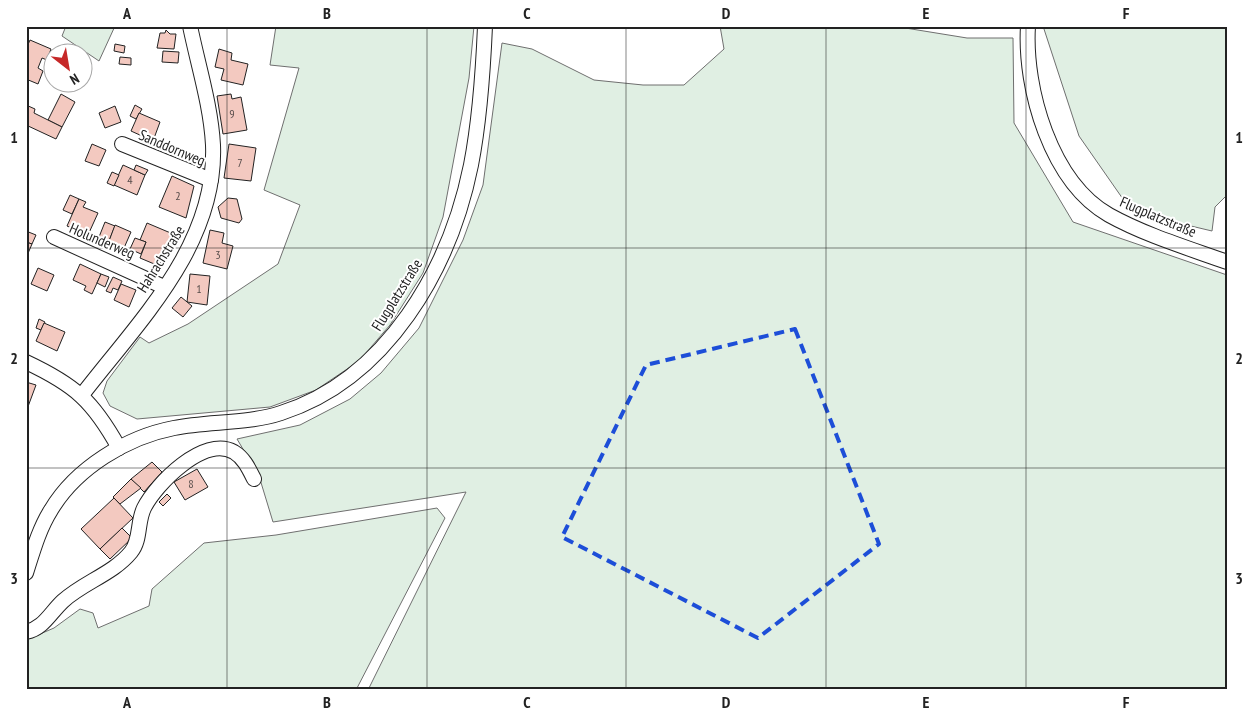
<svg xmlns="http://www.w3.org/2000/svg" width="1253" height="716" font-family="'PT Sans Narrow',sans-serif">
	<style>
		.green { fill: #e0efe3; stroke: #6f6f6f }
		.building { fill: #f3c9c0; stroke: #222 }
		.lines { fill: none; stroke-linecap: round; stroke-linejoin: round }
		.minor-casing { stroke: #222; stroke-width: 16 }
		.minor { stroke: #fff; stroke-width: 14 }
		.marked { fill: none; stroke: #1d4ed8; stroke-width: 4; stroke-dasharray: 10 6; stroke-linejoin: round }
		.grid { fill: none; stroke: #222; stroke-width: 1; stroke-opacity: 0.55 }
		.labels { text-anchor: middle; stroke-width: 4; stroke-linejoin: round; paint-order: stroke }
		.number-label { font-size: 12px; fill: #564c4a }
		.street-label { font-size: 15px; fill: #222; stroke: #fff }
		.neatline { fill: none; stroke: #222; stroke-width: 2 }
		.grid-label { font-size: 16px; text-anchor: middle; font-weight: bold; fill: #222 }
	</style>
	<rect width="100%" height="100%" fill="#fff"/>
	<g class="green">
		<polygon points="66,26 115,26 99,61 62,36"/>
		<polygon points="276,26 474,26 469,78 443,217 423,273 390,325 359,361 316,390 270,407 137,419 110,406 103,393 107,381 140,337 149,343 188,324 278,264 300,205 264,190 299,68 270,65"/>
		<polygon points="720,26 893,26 967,38 1013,38 1014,123 1073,222 1227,275 1227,690 368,690 466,492 273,522 259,476 237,439 300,425 350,399 381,373 419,328 463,240 483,185 502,43 532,49 594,80 643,85 684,85 724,49"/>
		<polygon points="1043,26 1227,26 1227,195 1215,207 1212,231 1132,212 1079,136"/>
		<polygon points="437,508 445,518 356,690 26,690 26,640 54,628 80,609 93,613 98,628 149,606 152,589 204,543 276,535"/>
	</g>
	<g class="building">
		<polygon points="166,30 170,34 176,34 174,49 157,48 160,33 165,33"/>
		<polygon points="30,40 51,49 47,60 42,58 38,68 43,71 38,84 26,79 26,49"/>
		<polygon points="115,44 125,46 124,53 114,51"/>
		<polygon points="219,49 232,53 231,60 248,64 243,85 221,80 224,69 215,67"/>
		<polygon points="163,51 179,52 178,63 162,62"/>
		<polygon points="120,57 131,58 131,65 119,64"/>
		<polygon points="61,94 75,102 62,127 48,120"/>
		<polygon points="231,94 232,99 241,97 247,130 223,134 217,96"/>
		<polygon points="26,105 35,109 34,113 62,127 56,139 26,125"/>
		<polygon points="135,105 142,109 136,119 130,116"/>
		<polygon points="115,106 121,122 105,128 99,113"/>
		<polygon points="139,113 160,122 153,141 131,131"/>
		<polygon points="92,144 106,150 99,166 85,161"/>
		<polygon points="229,144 256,148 251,181 224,178"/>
		<polygon points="123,165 145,175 137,195 114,185"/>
		<polygon points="136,165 148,170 145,175 134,170"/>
		<polygon points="112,172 119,175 114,186 107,183"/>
		<polygon points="172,176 194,186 186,218 159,207"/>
		<polygon points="70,195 79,199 72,214 63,210"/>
		<polygon points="228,198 237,199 242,219 239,223 221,218 218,207"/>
		<polygon points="79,199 86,202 83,207 98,213 88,235 67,226"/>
		<polygon points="105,222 115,226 109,241 99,237"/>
		<polygon points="147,223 173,234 159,266 140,258 146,242 140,240"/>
		<polygon points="115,225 131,232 124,248 109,241"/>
		<polygon points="210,230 224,233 222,243 233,246 227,269 203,263"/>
		<polygon points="26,231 36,235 32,244 26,242"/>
		<polygon points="135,238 146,242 141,254 130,249"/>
		<polygon points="26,242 32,244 26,258"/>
		<polygon points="80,264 101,274 92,294 84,290 86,286 73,280"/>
		<polygon points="38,268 54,275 47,291 31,284"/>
		<polygon points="101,274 109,277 105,287 97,283"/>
		<polygon points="190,274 210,276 207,305 187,302"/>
		<polygon points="113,277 122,281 118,290 113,288 111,293 106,291"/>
		<polygon points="121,284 136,290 129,307 114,300"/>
		<polygon points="181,297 192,306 183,317 172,308"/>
		<polygon points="39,319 45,322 41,330 36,328"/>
		<polygon points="44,323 65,332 57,351 36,341"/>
		<polygon points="26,382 36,385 26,412"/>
		<polygon points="152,462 162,472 144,492 131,479"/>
		<polygon points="197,469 208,487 185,500 174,482"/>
		<polygon points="131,479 141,488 120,504 113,497"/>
		<polygon points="167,494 171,498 163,506 159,502"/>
		<polygon points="114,498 133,518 100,549 81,529"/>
		<polygon points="122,528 132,538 110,559 100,549"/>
	</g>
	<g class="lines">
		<defs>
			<g id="minor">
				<path d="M 1028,26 C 1024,89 1051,182 1109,215 C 1145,235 1188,248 1227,262"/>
				<polyline points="122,144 211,180"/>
				<polyline points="54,237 164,287"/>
				<path d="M 26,362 C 75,385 93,401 119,448"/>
				<path d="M 82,395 C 139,321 217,245 213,145 C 211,106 198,65 190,26"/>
				<path d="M 26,573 C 33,551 39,529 51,510 C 76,468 127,437 174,428 C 208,421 248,424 281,413 C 387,379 450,269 471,165 C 480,119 483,73 485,26"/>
				<path d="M 26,632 C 44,628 50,613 63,601 C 84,582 113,574 131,552 C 141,540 137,522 144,508 C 156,484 204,435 234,452 C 244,458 249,469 254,479"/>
			</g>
		</defs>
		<use href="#minor" class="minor-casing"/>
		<use href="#minor" class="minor"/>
	</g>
	<path class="marked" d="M 795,329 L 879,544 L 758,638 L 562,537 L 646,365 Z"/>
	<path class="grid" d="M 227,26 L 227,690M 427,26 L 427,690M 626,26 L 626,690M 826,26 L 826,690M 1026,26 L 1026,690M 26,248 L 1227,248M 26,468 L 1227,468"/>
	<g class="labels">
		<g class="number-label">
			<text x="232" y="118">9</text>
			<text x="240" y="167">7</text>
			<text x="130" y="184">4</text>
			<text x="178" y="200">2</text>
			<text x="218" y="259">3</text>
			<text x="199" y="293">1</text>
			<text x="191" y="488">8</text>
		</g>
		<g class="street-label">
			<text transform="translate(172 148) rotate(23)" y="5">Sanddornweg</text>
			<text transform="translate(1158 217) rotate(23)" y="5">Flugplatzstraße</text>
			<text transform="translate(102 241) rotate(23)" y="5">Holunderweg</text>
			<text transform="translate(161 259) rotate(-58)" y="5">Hahrachstraße</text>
			<text transform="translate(397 295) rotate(-58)" y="5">Flugplatzstraße</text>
		</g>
	</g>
	<rect width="1253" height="716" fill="none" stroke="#ffffff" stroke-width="55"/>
	<g transform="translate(68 68) rotate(149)"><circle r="24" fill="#ffffff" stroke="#a7a7a7"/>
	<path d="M0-4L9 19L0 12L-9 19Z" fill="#c62828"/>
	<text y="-8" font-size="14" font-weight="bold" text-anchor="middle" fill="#222222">N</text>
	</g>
	<rect x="28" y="28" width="1198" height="660" class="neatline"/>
	<g class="grid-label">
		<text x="127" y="19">A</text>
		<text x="327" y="19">B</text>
		<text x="527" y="19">C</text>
		<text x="726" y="19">D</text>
		<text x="926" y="19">E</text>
		<text x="1126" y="19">F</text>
		<text x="14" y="143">1</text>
		<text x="1239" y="143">1</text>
		<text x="14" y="364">2</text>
		<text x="1239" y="364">2</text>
		<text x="14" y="584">3</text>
		<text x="1239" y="584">3</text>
		<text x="127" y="708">A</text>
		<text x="327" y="708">B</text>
		<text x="527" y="708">C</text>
		<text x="726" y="708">D</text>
		<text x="926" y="708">E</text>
		<text x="1126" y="708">F</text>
	</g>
</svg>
